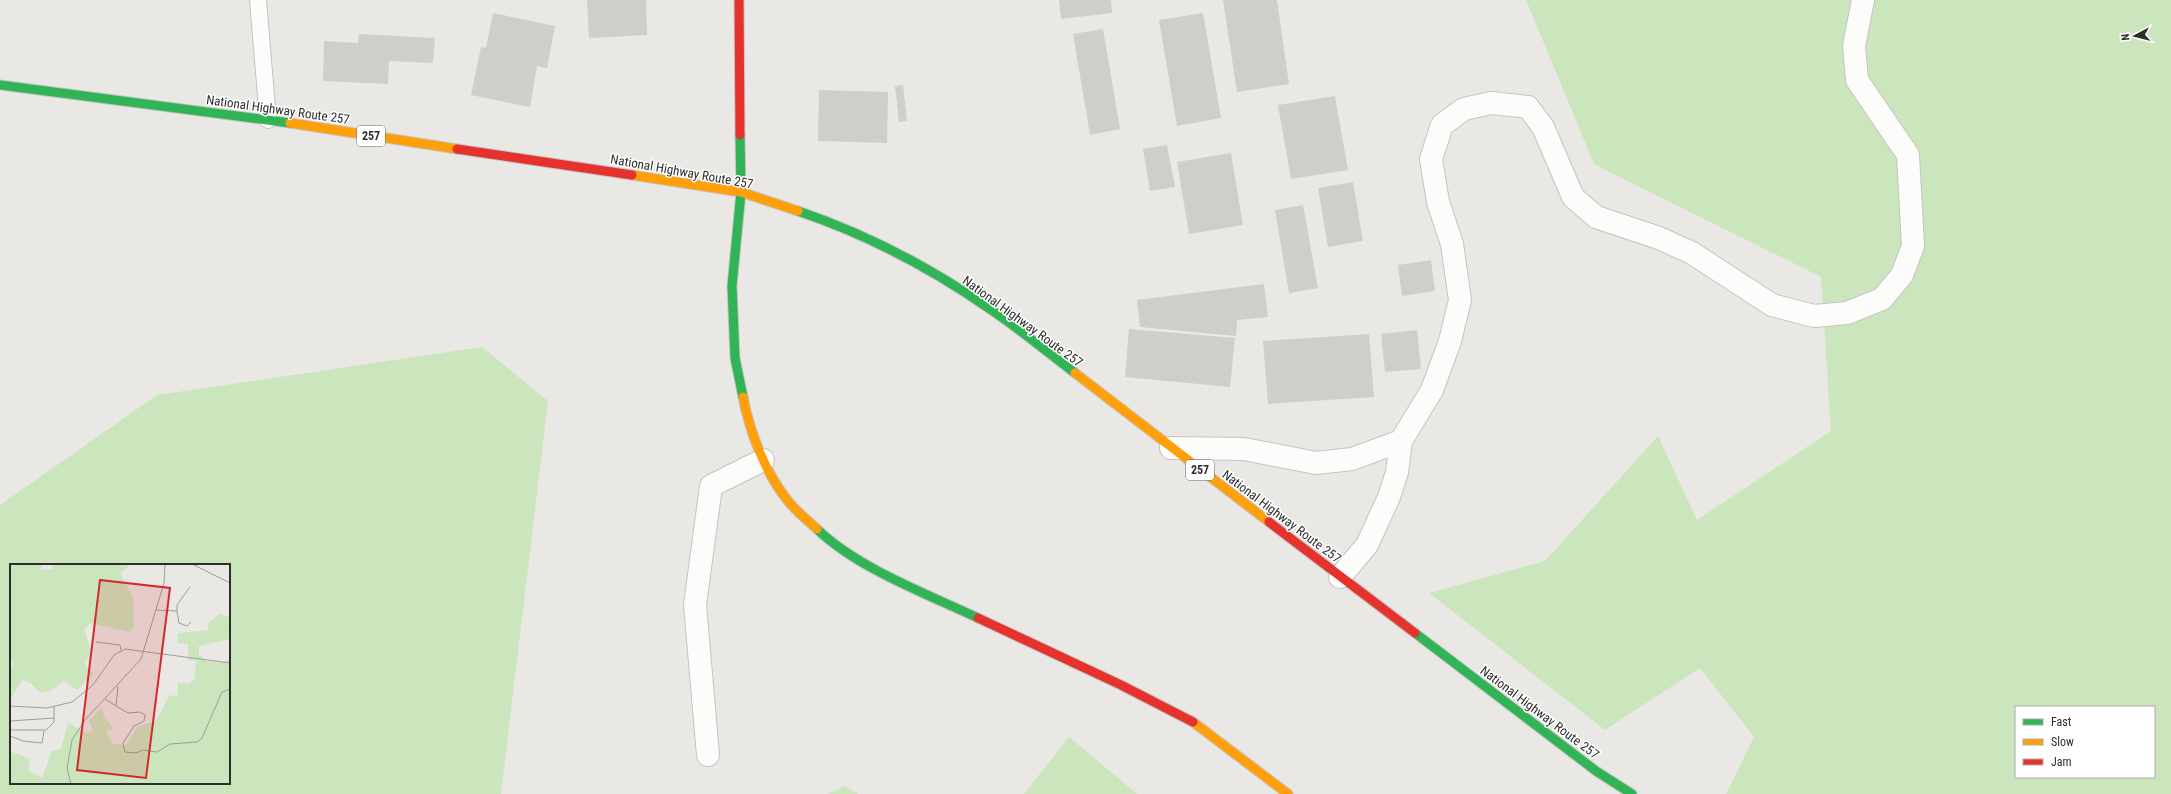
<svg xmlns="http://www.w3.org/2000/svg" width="2171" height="794" font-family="'Roboto Condensed',sans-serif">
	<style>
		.green { fill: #cbe6bd; fill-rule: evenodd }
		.building { fill: #cfceca }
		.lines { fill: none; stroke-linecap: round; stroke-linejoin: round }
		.lane-casing { stroke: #c4c4c4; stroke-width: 18 }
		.street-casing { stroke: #c4c4c4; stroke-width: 24 }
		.fast-casing { stroke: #c4c4c4; stroke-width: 11 }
		.slow-casing { stroke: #c4c4c4; stroke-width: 11 }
		.jam-casing { stroke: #c4c4c4; stroke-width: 11 }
		.lane { stroke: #fcfcfb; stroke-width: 16 }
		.street { stroke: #fcfcfb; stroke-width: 22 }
		.fast { stroke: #30b455; stroke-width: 9 }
		.slow { stroke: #ff9f0a; stroke-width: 9 }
		.jam { stroke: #e5322d; stroke-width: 9 }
		.labels { text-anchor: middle; stroke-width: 3; stroke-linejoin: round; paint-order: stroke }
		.shield { fill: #fff; stroke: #6c6c6c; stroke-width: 1 }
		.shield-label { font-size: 12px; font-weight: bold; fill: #2d2d2d }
		.street-label { font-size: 13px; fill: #2d2d2d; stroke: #fff }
		.inset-road { fill: none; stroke: #9e9d9b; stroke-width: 1 }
		.view { fill: #d62828; fill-opacity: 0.15; stroke: #d62828; stroke-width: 2 }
		.inset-edge { fill: none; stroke: #2d2d2d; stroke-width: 2 }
	</style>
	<rect width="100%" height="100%" fill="#eae8e4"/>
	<g class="green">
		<path d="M 1526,0 L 2171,0 L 2171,794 L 1726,794 L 1754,737 L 1700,668 L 1605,730 L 1429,593 L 1545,561 L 1658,436 L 1697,520 L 1831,431 L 1821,277 L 1594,164 ZM 2016,707 L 2154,707 L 2154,777 L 2016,777 Z"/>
		<path d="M 482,347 L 548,401 L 501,794 L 0,794 L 0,505 L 157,395 ZM 11,565 L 229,565 L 229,783 L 11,783 Z"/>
		<polygon points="1069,737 1137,794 1024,794"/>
		<polygon points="845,786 858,794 828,794"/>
	</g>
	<g class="building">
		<polygon points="587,0 646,0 647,35 589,38"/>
		<polygon points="1059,0 1111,0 1112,13 1061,19"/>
		<polygon points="1223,0 1277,0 1289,84 1237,92"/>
		<polygon points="493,13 555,26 547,68 537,66 530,107 471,95 481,47 486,48"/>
		<polygon points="1203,13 1221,118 1177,126 1159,20"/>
		<polygon points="1103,29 1120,129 1090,135 1073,34"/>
		<polygon points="359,34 435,38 433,63 389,61 388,84 323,81 324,41 358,43"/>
		<polygon points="903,85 907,121 899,122 895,86"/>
		<polygon points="819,90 888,92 887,143 818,141"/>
		<polygon points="1335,96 1348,170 1291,179 1278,105"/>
		<polygon points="1167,145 1175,187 1150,191 1143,149"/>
		<polygon points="1231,153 1243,225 1189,234 1177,162"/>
		<polygon points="1353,182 1363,241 1328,247 1318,188"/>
		<polygon points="1303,205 1318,288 1289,293 1275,210"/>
		<polygon points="1431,260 1435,291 1402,296 1398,265"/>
		<polygon points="1264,284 1268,317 1237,320 1236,336 1140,327 1137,300"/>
		<polygon points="1129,329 1235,338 1230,387 1125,377"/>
		<polygon points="1417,330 1421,369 1385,372 1381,334"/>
		<polygon points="1369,334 1374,397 1268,404 1263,341"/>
	</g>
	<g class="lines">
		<defs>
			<polyline id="lane" points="258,0 268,120"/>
			<g id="street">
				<polyline points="1171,448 1244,449 1316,463 1352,459 1401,441 1432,390 1450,341 1460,300 1452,244 1438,202 1431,159 1442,125 1464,109 1491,103 1528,107 1543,127 1573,197 1596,217 1659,238 1692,253 1772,305 1814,316 1847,313 1882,299 1902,275 1913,246 1908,155 1857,80 1854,46 1863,0"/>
				<polyline points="1340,577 1367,545 1389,497 1397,472 1401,441"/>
				<polyline points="708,755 695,605 711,486 763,460"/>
			</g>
			<g id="fast">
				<polyline points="0,85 290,123"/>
				<polyline points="740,135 741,192 732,286 735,358 743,397"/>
				<path d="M 798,211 C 866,234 931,268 990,309 C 1020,329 1047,352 1075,373"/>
				<path d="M 817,529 C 857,568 927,594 978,618"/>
				<polyline points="1415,633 1596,771 1632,794"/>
			</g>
			<g id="slow">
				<polyline points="290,123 457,149"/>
				<polyline points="632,175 741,192 798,211"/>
				<polyline points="1075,373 1269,522"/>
				<path d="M 743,397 C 750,433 765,472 788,501 C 796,511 807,520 817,529"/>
				<polyline points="1193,722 1288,794"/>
			</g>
			<g id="jam">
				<polyline points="739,0 740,135"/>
				<polyline points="457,149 632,175"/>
				<polyline points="1269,522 1415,633"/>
				<polyline points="978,618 1121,685 1193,722"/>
			</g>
		</defs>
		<use href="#lane" class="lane-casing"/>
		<use href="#street" class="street-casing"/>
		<use href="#fast" class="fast-casing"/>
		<use href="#slow" class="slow-casing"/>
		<use href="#jam" class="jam-casing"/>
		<use href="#lane" class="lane"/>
		<use href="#street" class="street"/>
		<use href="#fast" class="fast"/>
		<use href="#slow" class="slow"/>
		<use href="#jam" class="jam"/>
	</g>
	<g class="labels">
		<g class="shield">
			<rect x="357" y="126" width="28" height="20" rx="3"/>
			<rect x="1186" y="460" width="28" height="20" rx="3"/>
		</g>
		<g class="shield-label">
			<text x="371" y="140">257</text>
			<text x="1200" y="474">257</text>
		</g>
		<g class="street-label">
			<text transform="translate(278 109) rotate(8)" y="5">National Highway Route 257</text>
			<text transform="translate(682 171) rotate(10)" y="5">National Highway Route 257</text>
			<text transform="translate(1023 321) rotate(36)" y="5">National Highway Route 257</text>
			<text transform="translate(1282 516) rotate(37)" y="5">National Highway Route 257</text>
			<text transform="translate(1540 712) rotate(37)" y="5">National Highway Route 257</text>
		</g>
	</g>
	<g transform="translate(10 564)">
		<rect width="220" height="220" fill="#eae8e4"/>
		<path d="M 0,0 L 32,0 L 31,6 L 43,5 L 42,0 L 121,0 L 110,9 L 123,34 L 124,63 L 119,68 L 81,59 L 74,65 L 82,90 L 74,100 L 84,110 L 67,126 L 53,117 L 41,127 L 31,129 L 19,118 L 12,116 L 0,136 L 0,107 L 4,96 L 0,98 ZM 210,50 L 220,53 L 220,75 L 189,82 L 189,91 L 196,97 L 210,99 L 220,95 L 220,220 L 0,220 L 0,187 L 20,195 L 18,206 L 32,214 L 42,187 L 51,185 L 58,158 L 77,170 L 83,166 L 79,157 L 92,143 L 94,153 L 104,165 L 96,167 L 102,180 L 116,181 L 128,162 L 146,157 L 159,132 L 168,131 L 168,118 L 178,120 L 184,116 L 186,97 L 178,96 L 178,80 L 167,79 L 168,69 L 198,66 L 198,59 Z" fill="#cbe6bd"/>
		<path class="inset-road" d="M 182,0 L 220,19M 146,46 L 167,47 L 167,41 L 180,23M 167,47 L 169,59 L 177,62 L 181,58M 86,78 L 110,81 L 111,86M 108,122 L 106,142 L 118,149 L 130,148 L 135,151 L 134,157 L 124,162 L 113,179 L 115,188 L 126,189 L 133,186 L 147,188 L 160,180 L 187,178 L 192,174 L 212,128 L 220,125M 95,135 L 106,142M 0,142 L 37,144 L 62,138 L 83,121 L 104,91 L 115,85 L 220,99M 0,157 L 44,154 L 44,142M 0,166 L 36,166 L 44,158 L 44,154M 0,172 L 13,177 L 32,179 L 34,167M 61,220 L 57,204 L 62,176 L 75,156 L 131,95 L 154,19 L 155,0"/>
		<path class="view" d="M 90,16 L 160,24 L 136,214 L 67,206 Z"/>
		<rect width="220" height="220" class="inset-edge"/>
	</g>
	<rect x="2015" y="706" width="140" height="72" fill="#ffffff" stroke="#ababab"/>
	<rect x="2023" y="719" width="20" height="6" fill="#30b455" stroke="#ababab"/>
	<text x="2051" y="726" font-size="12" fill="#2d2d2d">Fast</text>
	<rect x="2023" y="739" width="20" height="6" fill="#ff9f0a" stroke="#ababab"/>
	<text x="2051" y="746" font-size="12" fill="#2d2d2d">Slow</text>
	<rect x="2023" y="759" width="20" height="6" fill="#e5322d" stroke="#ababab"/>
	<text x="2051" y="766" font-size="12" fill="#2d2d2d">Jam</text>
	<g transform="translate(2135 36) rotate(263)" stroke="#ffffff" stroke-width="3" paint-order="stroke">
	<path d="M0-3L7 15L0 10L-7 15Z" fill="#2d2d2d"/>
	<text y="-6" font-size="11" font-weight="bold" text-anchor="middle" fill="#2d2d2d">N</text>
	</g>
</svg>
